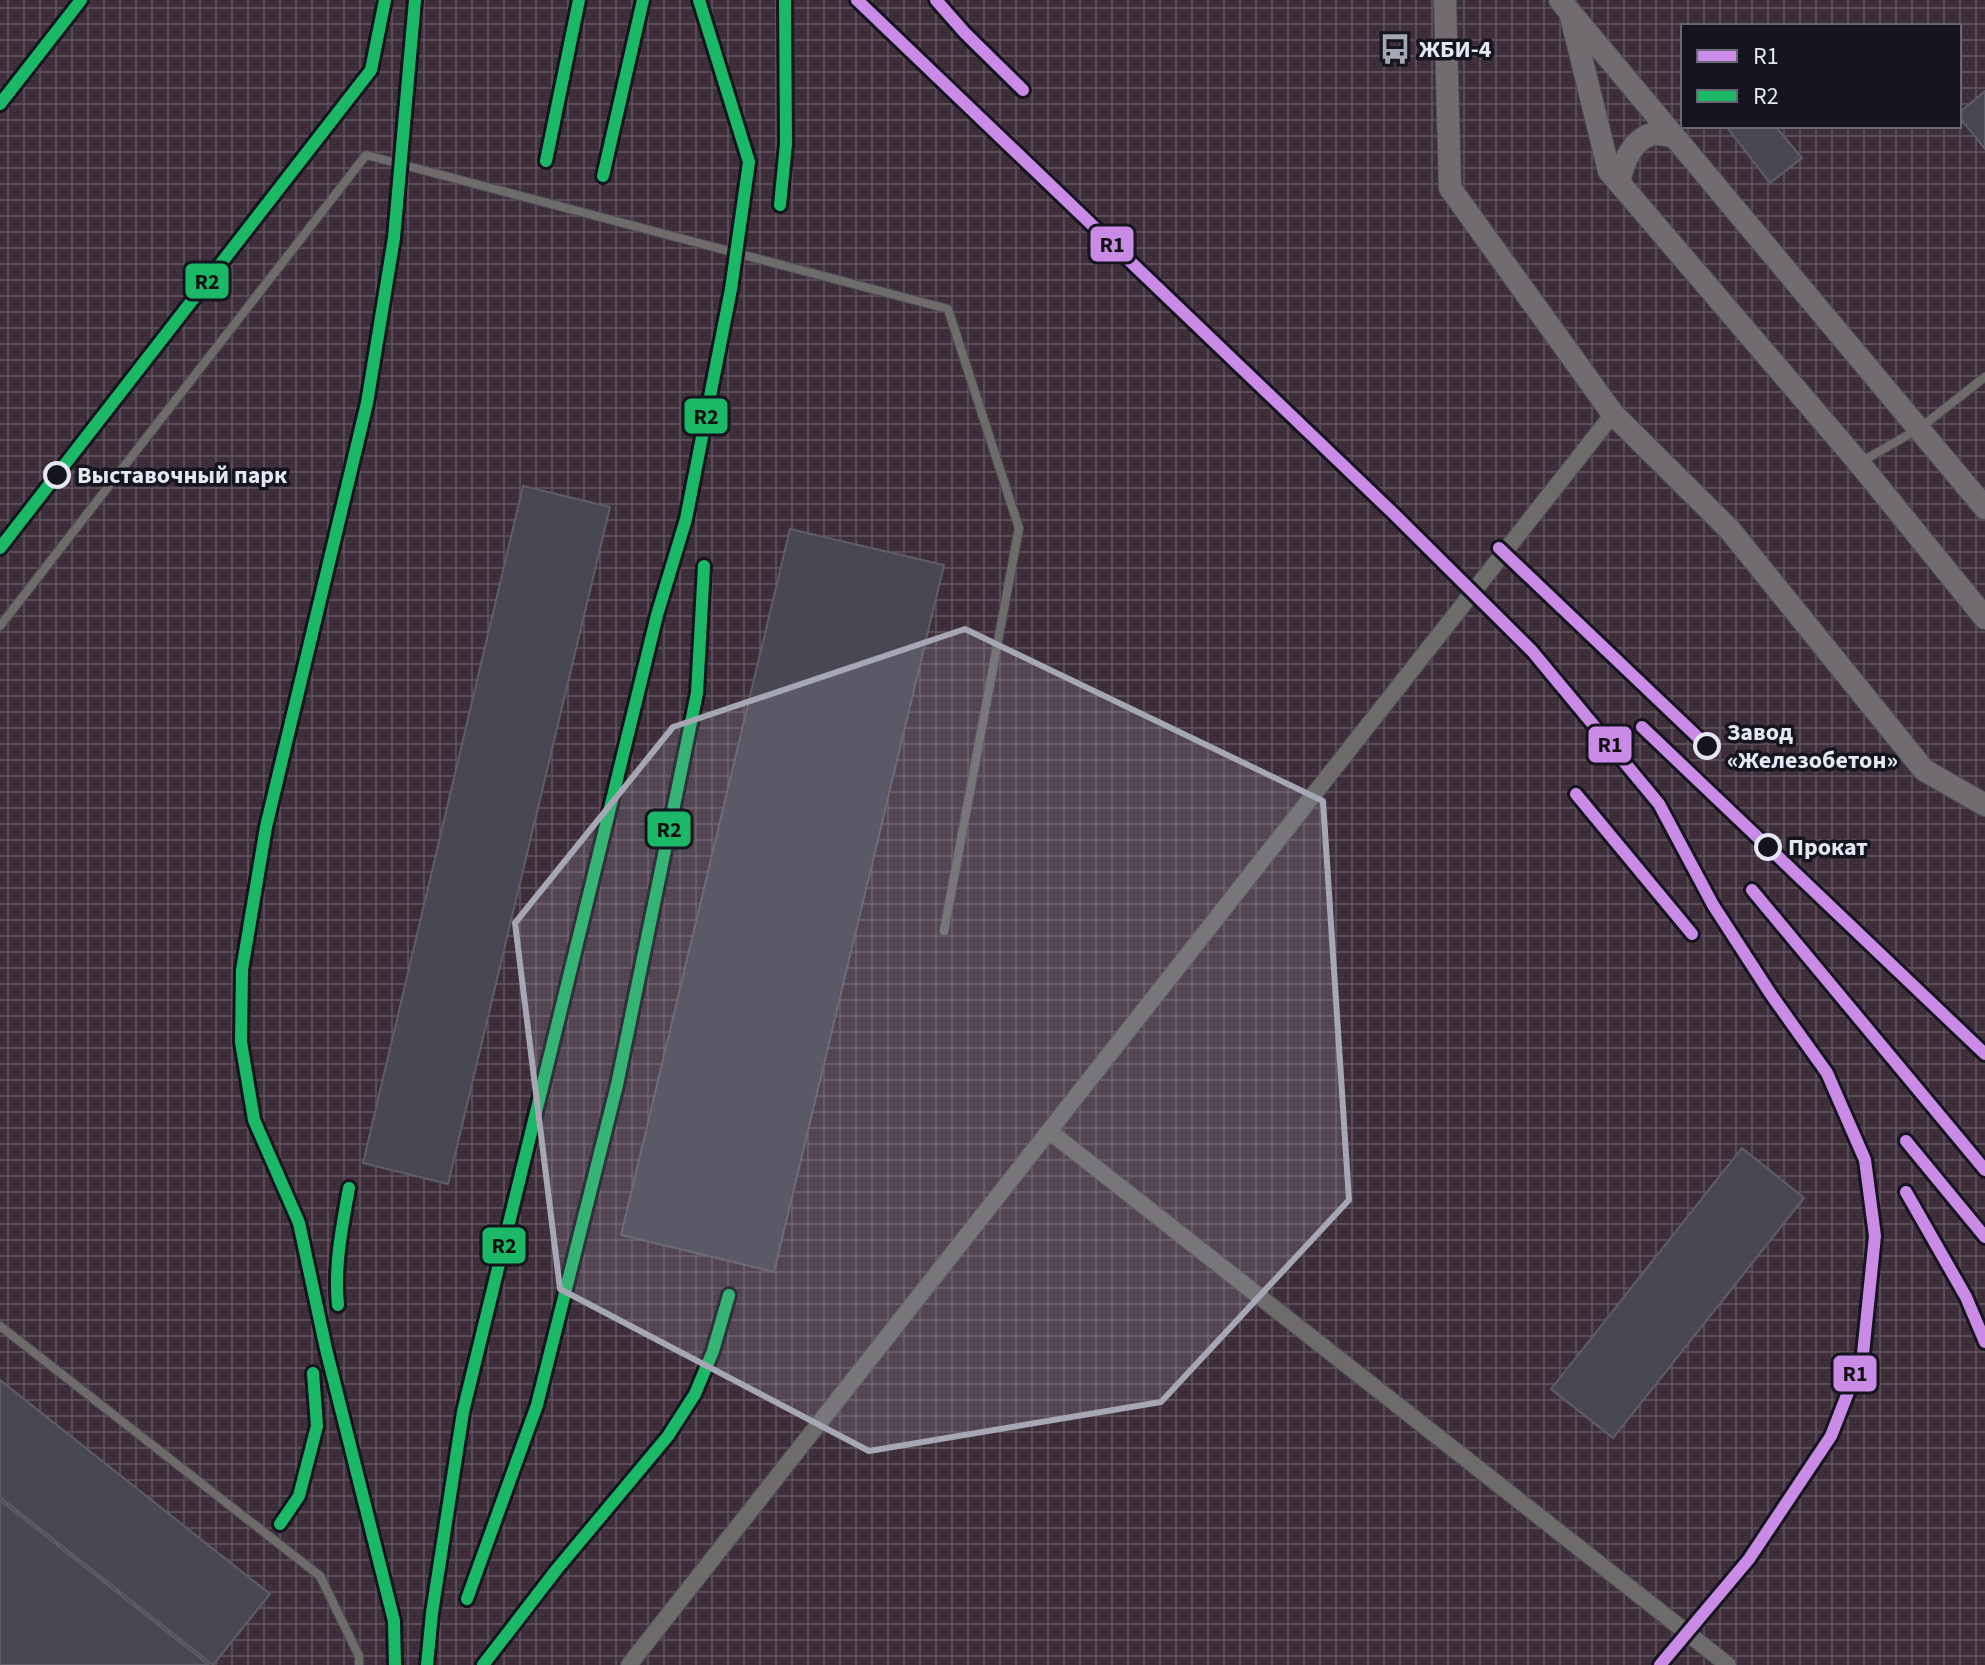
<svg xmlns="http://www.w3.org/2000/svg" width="1985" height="1665" font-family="'Source Sans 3',sans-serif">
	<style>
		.industrial { fill: url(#industrial-grid); fill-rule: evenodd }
		.building { fill: #494754; stroke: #5e5e67; stroke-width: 2 }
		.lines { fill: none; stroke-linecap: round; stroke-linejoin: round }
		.lane-casing { stroke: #4d4e58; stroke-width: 10 }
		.street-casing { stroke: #4d4e58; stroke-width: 18 }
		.secondary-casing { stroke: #4d4e58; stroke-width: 24 }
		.lane { stroke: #6e6b6b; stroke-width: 8 }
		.street { stroke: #6e6b6b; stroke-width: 16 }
		.secondary { stroke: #706c6f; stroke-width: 22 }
		.rail-1-casing { stroke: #14151e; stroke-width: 18 }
		.rail-2-casing { stroke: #14151e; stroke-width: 18 }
		.rail-1 { stroke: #ca8be6; stroke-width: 12 }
		.rail-2 { stroke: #1ab867; stroke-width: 12 }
		.marked { fill: #a5a7b4; fill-opacity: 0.2; stroke: #a5a7b4; stroke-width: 6; stroke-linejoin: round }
		.stop-dot { fill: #14151e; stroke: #e5e7f5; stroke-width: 4 }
		.labels { text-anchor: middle; stroke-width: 7; stroke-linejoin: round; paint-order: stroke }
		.poi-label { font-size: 24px; font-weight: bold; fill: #e5e7f5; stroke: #14151e; text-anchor: start }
		.stop-label { font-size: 24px; font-weight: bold; fill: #e5e7f5; stroke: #14151e; text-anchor: start }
		.line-badge { stroke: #14151e; stroke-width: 3 }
		.pale-badge-label { font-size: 22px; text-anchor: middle; font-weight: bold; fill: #111 }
	</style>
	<defs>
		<pattern id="industrial-grid" width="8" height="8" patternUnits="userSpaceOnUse" patternTransform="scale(2)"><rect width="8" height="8" fill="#3f2f3a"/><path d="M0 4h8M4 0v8" fill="none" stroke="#5b4d57"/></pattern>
	</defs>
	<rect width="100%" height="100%" fill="#2f303b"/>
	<path class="industrial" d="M 0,0 L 1985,0 L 1985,1665 L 0,1665 ZM 1683,26 L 1959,26 L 1959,126 L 1683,126 Z"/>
	<g class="building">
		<polygon points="1985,91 1985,149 1959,117 1959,113"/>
		<polygon points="1726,126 1775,126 1802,158 1770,183"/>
		<polygon points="523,486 610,507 448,1184 363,1163"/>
		<polygon points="790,529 944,565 774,1272 621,1235"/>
		<polygon points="1742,1148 1804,1198 1613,1438 1551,1389"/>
		<polygon points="0,1380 270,1594 213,1665 0,1497"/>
		<polygon points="0,1500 209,1665 0,1665"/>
	</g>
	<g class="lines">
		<defs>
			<g id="lane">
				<polyline points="1859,463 1920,428 1985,377"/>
				<polyline points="0,626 366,155 948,309 1019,528 944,931"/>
				<polyline points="0,1326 320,1576 359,1656 359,1665"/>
			</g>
			<g id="street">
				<polyline points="1049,1131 1728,1665"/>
				<polyline points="629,1665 1613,414"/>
			</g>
			<g id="secondary">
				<polyline points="1445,0 1450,188 1613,414 1729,529 1924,770 1985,805"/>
				<polyline points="1560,0 1985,508"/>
				<polyline points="1570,12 1609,171 1859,463 1985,618"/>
				<path d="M 1619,182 C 1623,164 1631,139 1653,134 C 1658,133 1668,136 1673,136"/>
			</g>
		</defs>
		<use href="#lane" class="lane-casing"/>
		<use href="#street" class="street-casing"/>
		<use href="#secondary" class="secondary-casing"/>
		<use href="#lane" class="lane"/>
		<use href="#street" class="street"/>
		<use href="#secondary" class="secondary"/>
		<defs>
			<g id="rail-1">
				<polyline points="857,0 1393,513 1532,651 1659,804 1713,905 1772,996 1827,1073 1865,1160 1875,1236 1863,1354 1831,1436 1749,1559 1660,1665"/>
				<polyline points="936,0 965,33 1023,90"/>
				<polyline points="1499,548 1707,746"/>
				<polyline points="1642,727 1985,1054"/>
				<polyline points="1576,794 1692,934"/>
				<polyline points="1752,890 1985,1170"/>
				<polyline points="1906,1141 1985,1237"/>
				<polyline points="1906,1192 1966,1297 1985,1342"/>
			</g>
			<g id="rail-2">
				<polyline points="0,104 81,0"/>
				<polyline points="546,161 579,0"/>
				<polyline points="603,176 643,0"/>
				<polyline points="780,205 786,144 785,0"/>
				<polyline points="0,548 371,70 385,0"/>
				<path d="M 338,1305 C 334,1267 342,1226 349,1188"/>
				<polyline points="280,1524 299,1496 317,1426 313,1373"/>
				<polyline points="467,1599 537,1405 617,1085 697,693 704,566"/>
				<polyline points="395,1665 394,1621 326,1349 299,1223 254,1120 241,1042 242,970 266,827 367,403 394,238 415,0"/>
				<polyline points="427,1665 432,1613 463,1412 657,615 686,519 731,289 749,162 699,0"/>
				<polyline points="483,1665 557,1569 668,1436 695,1394 713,1351 729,1295"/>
			</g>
		</defs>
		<use href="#rail-1" class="rail-1-casing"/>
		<use href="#rail-2" class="rail-2-casing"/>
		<use href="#rail-1" class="rail-1"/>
		<use href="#rail-2" class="rail-2"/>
	</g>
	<path class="marked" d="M 965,629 L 1323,801 L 1349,1200 L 1161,1402 L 869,1451 L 560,1289 L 515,923 L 673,727 Z"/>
	<defs>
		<symbol id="bus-bare" viewBox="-9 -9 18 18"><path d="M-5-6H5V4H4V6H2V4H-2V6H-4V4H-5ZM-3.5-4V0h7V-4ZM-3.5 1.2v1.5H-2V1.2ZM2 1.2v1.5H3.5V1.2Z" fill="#a5a7b4" stroke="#14151e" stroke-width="2.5" paint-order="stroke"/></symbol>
	</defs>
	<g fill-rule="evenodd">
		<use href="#bus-bare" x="1373" y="27" width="44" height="44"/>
	</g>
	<g class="stop-dot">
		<circle cx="57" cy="475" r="12"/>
		<circle cx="1707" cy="746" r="12"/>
		<circle cx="1768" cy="847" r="12"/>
	</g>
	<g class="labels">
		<g class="poi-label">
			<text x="1419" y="57">ЖБИ-4</text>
		</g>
		<g class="stop-label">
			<text x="77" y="483">Выставочный парк</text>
			<text x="1727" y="740">Завод<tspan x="1727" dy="28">«Железобетон»</tspan></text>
			<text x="1788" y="855">Прокат</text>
		</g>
	</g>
	<g class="line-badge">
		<rect x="1089" y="225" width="46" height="38" rx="8" fill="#ca8be6"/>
		<rect x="184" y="262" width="46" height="38" rx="8" fill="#1ab867"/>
		<rect x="683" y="397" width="46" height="38" rx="8" fill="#1ab867"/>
		<rect x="1587" y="725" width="46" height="39" rx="8" fill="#ca8be6"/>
		<rect x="646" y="810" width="46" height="38" rx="8" fill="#1ab867"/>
		<rect x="481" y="1226" width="46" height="39" rx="8" fill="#1ab867"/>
		<rect x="1832" y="1354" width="46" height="39" rx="8" fill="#ca8be6"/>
	</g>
	<g class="pale-badge-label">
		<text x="1112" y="252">R1</text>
		<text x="207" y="289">R2</text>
		<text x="706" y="424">R2</text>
		<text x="1610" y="752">R1</text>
		<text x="669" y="837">R2</text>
		<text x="504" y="1253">R2</text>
		<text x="1855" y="1381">R1</text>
	</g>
	<rect x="1681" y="24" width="280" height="104" fill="#14151e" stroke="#686974" stroke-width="2"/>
	<rect x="1697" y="50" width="40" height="12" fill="#ca8be6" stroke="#686974" stroke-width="2"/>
	<text x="1753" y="64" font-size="24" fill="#e5e7f5">R1</text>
	<rect x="1697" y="90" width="40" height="12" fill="#1ab867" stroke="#686974" stroke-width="2"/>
	<text x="1753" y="104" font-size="24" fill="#e5e7f5">R2</text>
</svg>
